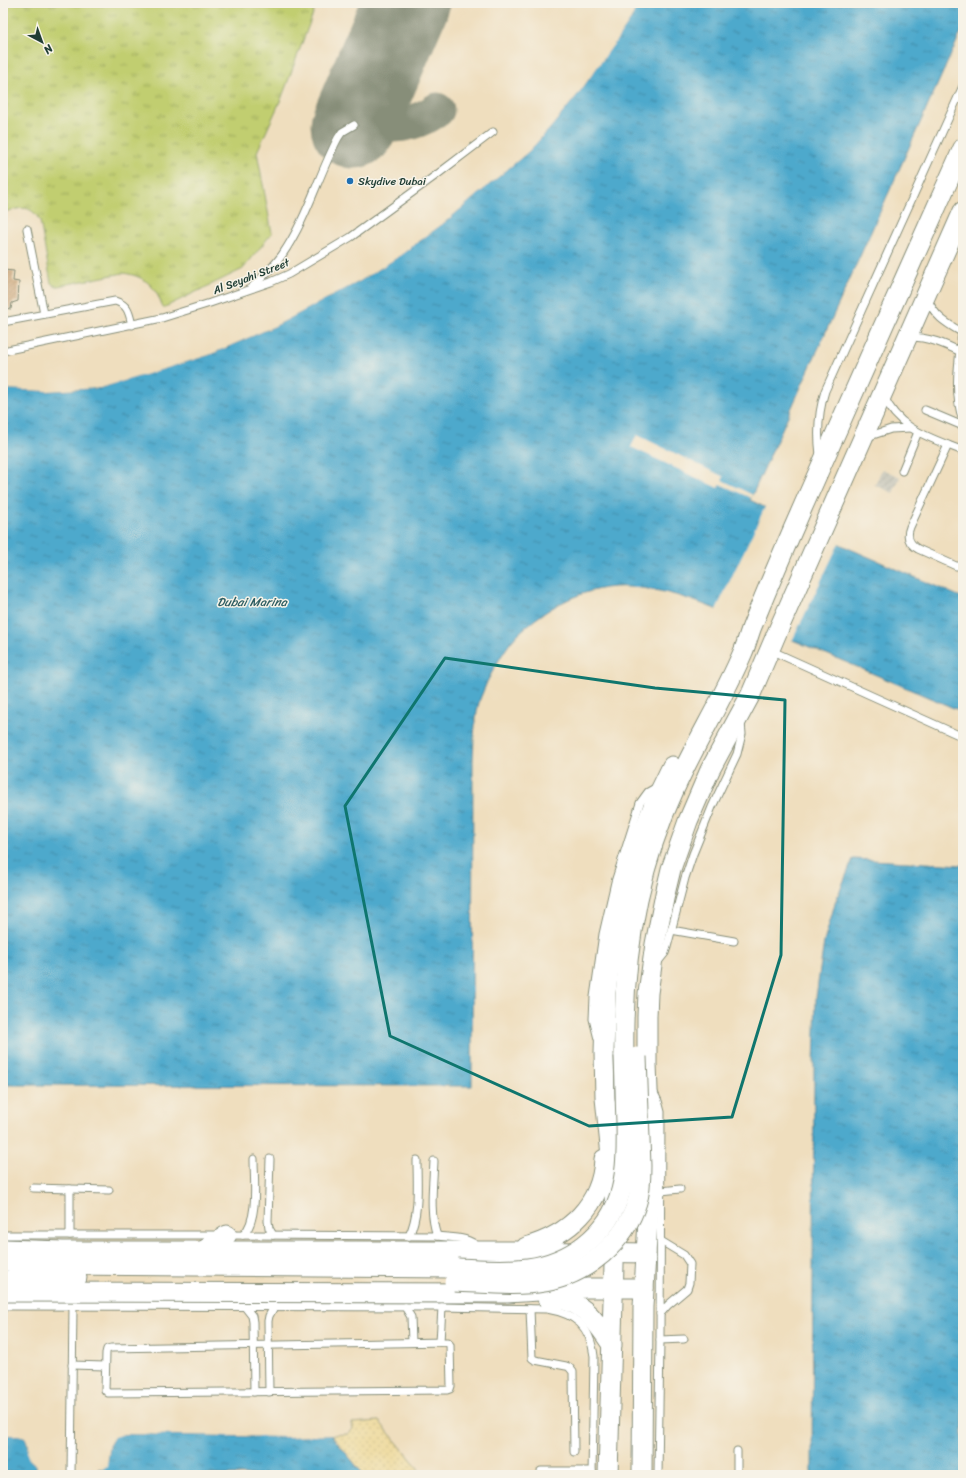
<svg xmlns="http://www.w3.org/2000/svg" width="966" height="1478" font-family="Sriracha,sans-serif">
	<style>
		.industrial { fill: url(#industrial-furrows) }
		.grass { fill: url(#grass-tufts); stroke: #708652 }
		.sand { fill: url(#sand-dots); stroke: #868c69 }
		.water { fill: url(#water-ripples); stroke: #367380 }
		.pier { fill: #efdebe }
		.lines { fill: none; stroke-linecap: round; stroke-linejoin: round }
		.taxiway { stroke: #878e79; stroke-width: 35 }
		.runway { stroke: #878e79; stroke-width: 87 }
		.building { fill: url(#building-hatch) }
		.lane-casing { stroke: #878e79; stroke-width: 9 }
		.secondary-casing { stroke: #878e79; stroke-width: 21 }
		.lane { stroke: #fff; stroke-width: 7 }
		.secondary { stroke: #fff; stroke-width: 19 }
		.secondary-bridge-casing { stroke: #878e79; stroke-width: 21; stroke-linecap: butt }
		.secondary-bridge { stroke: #fff; stroke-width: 19 }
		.marked { fill: none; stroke: #0f766e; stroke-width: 3; stroke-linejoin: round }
		.poi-dot { fill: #1f6fb2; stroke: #f7f3e8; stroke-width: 1.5 }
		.labels { text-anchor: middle; stroke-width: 3; stroke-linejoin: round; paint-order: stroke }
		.poi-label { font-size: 11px; fill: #1f3d34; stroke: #f7f3e8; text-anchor: start }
		.street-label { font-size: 11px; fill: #1f3d34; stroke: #f7f3e8 }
		.water-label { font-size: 12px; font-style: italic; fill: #2d5d62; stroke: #f7f3e8 }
	</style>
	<defs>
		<pattern id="industrial-furrows" width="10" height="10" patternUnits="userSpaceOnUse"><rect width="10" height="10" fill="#c6c5b8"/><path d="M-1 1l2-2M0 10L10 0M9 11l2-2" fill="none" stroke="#a0a196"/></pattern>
		<pattern id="grass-tufts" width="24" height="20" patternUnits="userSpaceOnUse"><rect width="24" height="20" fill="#c1ce70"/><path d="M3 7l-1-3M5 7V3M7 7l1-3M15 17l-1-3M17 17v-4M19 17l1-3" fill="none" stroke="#9ca85d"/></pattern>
		<pattern id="sand-dots" width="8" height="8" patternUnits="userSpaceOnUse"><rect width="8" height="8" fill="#eeda9e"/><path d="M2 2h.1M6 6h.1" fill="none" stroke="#ccbc89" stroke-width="1.8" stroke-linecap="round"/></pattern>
		<pattern id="water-ripples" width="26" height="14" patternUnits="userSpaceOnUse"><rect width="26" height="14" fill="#4ea9cc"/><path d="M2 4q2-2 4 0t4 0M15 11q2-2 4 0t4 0" fill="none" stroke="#408ba6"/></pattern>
		<pattern id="building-hatch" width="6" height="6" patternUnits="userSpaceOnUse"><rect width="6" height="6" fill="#cba272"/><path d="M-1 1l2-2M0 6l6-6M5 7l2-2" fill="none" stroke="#a4855e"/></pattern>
	</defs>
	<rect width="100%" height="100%" fill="#f7f3e8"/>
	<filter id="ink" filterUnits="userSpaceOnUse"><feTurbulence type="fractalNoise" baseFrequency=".025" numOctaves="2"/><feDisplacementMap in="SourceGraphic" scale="8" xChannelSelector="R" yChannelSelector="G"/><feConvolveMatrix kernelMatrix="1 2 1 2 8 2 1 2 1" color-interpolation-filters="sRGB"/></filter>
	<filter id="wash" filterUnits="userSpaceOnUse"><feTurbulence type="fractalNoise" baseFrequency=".012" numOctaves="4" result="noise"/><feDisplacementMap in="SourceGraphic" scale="16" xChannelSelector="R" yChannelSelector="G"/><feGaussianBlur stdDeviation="0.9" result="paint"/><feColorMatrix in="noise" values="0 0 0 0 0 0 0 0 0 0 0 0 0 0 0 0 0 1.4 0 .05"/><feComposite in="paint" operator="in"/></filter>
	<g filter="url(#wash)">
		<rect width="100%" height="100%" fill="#efdebe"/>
		<polygon class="industrial" points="882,469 900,477 893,493 875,485"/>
		<path class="grass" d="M 3,3 L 317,3 L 282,97 L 257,152 L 272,233 L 243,269 L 163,308 C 156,287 146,276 123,273 L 58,286 L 54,286 L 51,283 L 40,221 C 29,202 21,209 3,212 Z"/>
		<polygon class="sand" points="379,1421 415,1464 422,1475 364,1475 331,1435 348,1434 353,1429 352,1423"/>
		<g class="water">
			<path d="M 637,3 L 963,3 L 963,28 L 750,500 L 848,548 L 963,598 L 963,712 C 892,682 822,651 750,623 C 710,607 672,589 629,587 C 588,584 546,607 517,635 C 505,648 495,666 487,682 C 485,688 482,693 480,699 C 474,719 474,740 473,761 L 472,1086 L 3,1085 L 3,389 L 48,391 L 100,388 L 209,355 L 275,326 L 360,281 L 398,257 L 445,222 L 529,151 L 551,127 L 578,94 L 631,19 Z"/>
			<polygon points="853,859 963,865 963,1475 812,1475 814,1066 816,997 824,942 836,900"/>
			<path d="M 124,1434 L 288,1437 L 331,1435 L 364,1475 L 98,1475 L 99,1468 L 103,1469 C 112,1457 106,1448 114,1436 Z"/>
			<path d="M 3,1435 L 18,1435 L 25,1437 C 31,1449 23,1456 36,1465 L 36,1471 L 6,1472 L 6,1475 L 3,1475 Z"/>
		</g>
		<g class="pier">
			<polygon points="635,3 637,3 637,5 631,19 614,44 578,94 551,127 529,151 445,222 398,257 360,281 275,326 209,355 151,373 100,388 47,391 3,389 3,387 47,389 100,386 151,371 208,353 275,324 359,280 397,255 444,221 527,150 550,126 576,93 630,18"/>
			<polygon points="637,435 724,477 722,480 753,495 751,498 720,484 718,488 631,447"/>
			<polygon points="766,505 840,541 792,641 715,612"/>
			<polygon points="124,1432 288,1435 331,1433 334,1435 288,1437 124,1434 114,1437 110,1443 107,1466 103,1469 99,1468 99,1466 102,1467 105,1465 108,1442 113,1435"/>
			<polygon points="3,1433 19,1433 26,1436 30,1442 29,1454 30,1458 36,1463 36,1465 29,1459 27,1454 28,1443 25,1437 18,1435 3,1435"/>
		</g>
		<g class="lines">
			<g class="taxiway">
				<polyline points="378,69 357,96 356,106 358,112 370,117 378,116 388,97 392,82 389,42"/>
				<path d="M 364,103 C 374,137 416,125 437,110"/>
			</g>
			<polyline class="runway" points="354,125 406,3"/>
		</g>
		<g id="blocks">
			<polygon class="building" points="3,270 14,271 13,281 19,282 18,301 12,303 11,309 3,308"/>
		</g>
	</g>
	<g filter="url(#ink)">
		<use href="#blocks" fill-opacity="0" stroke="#878e79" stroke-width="1"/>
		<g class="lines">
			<defs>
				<g id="lane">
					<polyline points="27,229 44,314"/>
					<path d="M 253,286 C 264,276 274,266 282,255 C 307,219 318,176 338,138 L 342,132 L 354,125"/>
					<path d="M 928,299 C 934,317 948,324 963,333"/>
					<path d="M 3,322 L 115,301 C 128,305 129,312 132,325"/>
					<path d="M 962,332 C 959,360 953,394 963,420"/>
					<path d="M 909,337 C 929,337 945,344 963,353"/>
					<polyline points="3,351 162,318 210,303 271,282 289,274 351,237 439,173 493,132"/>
					<path d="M 884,396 C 898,430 932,438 963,451"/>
					<polyline points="925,410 963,426"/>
					<polyline points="867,437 891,429 910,428"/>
					<path d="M 948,445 L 910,527 C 906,537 909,544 918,549 L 956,566 L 963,566"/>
					<path d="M 820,455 C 817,432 818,413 825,391 L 963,86"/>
					<polyline points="902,471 918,432"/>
					<polyline points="770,650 963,737"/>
					<polyline points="671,930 734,941"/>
					<polyline points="657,963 665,953 667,947 685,878 693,854 712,807 737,754 742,734 741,722"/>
					<polyline points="598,1039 593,1019 594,997 603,934 615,882 640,803 648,792 657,787"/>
					<polyline points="654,1093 658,1101 661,1112 660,1340 658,1475"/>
					<polyline points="270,1159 268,1221 269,1228 273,1235"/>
					<path d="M 434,1161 C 433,1185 429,1213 437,1236"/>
					<polyline points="33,1188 109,1190"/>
					<polyline points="661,1191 680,1189"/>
					<polyline points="3,1235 218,1235"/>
					<polyline points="70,1235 70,1189"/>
					<path d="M 228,1235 L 437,1236 C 452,1238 469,1236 479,1248"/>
					<path d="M 243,1235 C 259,1220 254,1180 254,1159"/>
					<path d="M 409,1236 C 420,1213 417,1185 417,1160"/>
					<path d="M 3,1306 L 442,1307 L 547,1309 C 576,1314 590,1326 594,1356 L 592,1475"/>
					<polyline points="245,1307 252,1316 253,1322 254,1392"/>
					<polyline points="405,1307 411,1317 412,1342"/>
					<polyline points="530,1309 532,1358 535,1360 566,1366 569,1367 573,1372 574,1452"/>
					<polyline points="660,1314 668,1305 687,1289 689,1283 690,1264 684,1255 661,1241"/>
					<polyline points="660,1340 684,1339"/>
					<polyline points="440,1342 442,1307"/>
					<polygon points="447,1342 450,1345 451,1386 450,1389 447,1390 108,1393 105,1390 106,1353 107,1349 111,1348"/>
					<polyline points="72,1365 105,1366"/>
					<polyline points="269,1392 268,1321 269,1316 274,1307"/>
					<polyline points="541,1471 592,1471"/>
					<polyline points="71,1475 73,1307"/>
					<polyline points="737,1475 737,1451"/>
				</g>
				<g id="secondary">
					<path d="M 624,1056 C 622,964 636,872 675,788 C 696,742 723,699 743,652 C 747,643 749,633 753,624 C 772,577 792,531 813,484 C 862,372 913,260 963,148"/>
					<path d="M 526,1247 C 569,1235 602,1205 604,1159"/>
					<polyline points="3,1249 63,1251 513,1251 646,1253"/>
					<polyline points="203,1251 227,1235"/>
					<polyline points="3,1261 63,1265 458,1268"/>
					<polyline points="10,1280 77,1278"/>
					<polyline points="3,1292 507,1293 587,1288 644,1288"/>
					<path d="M 547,1298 C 582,1298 594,1319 612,1345"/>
					<polyline points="608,1475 615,1230 614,1184 605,1098 604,1052 606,992 612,946 629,870 655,801 672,766"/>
					<polyline points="642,1475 643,1307 651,1168 647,1064 647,1016 648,993 655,944 665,894 671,869 688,821 710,770 751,694 776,635 963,211"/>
				</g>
			</defs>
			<use href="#lane" class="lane-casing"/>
			<use href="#secondary" class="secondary-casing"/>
			<use href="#lane" class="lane"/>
			<use href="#secondary" class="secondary"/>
			<defs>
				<g id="secondary-bridge">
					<path d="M 458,1268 C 481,1269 505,1271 528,1268 C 548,1265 567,1258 584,1245 C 626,1213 627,1171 626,1122 C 625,1100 625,1078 624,1056"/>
					<path d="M 454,1282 C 484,1283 515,1287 545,1282 C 587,1274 625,1242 637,1202 C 641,1190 641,1177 641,1166 L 637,1057"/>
				</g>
			</defs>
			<use href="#secondary-bridge" class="secondary-bridge-casing"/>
			<use href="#secondary-bridge" class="secondary-bridge"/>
		</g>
	</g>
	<path class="marked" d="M 445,658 L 655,688 L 785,700 L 781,955 L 732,1117 L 589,1126 L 390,1036 L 345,806 Z"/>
	<circle class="poi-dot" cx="350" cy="181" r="4"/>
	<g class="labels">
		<g class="poi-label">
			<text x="358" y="185">Skydive Dubai</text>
		</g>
		<g class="street-label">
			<text transform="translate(251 276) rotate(-21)" y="4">Al Seyahi Street</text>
		</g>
		<g class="water-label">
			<text x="252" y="606">Dubai Marina</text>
		</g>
	</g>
	<rect width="966" height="1478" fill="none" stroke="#f7f3e8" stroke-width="16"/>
	<g transform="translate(42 42) rotate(139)" stroke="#f7f3e8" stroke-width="3" paint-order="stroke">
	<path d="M0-3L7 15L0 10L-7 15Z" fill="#1f3d34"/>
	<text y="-6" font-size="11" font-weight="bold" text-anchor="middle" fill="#1f3d34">N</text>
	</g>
</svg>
